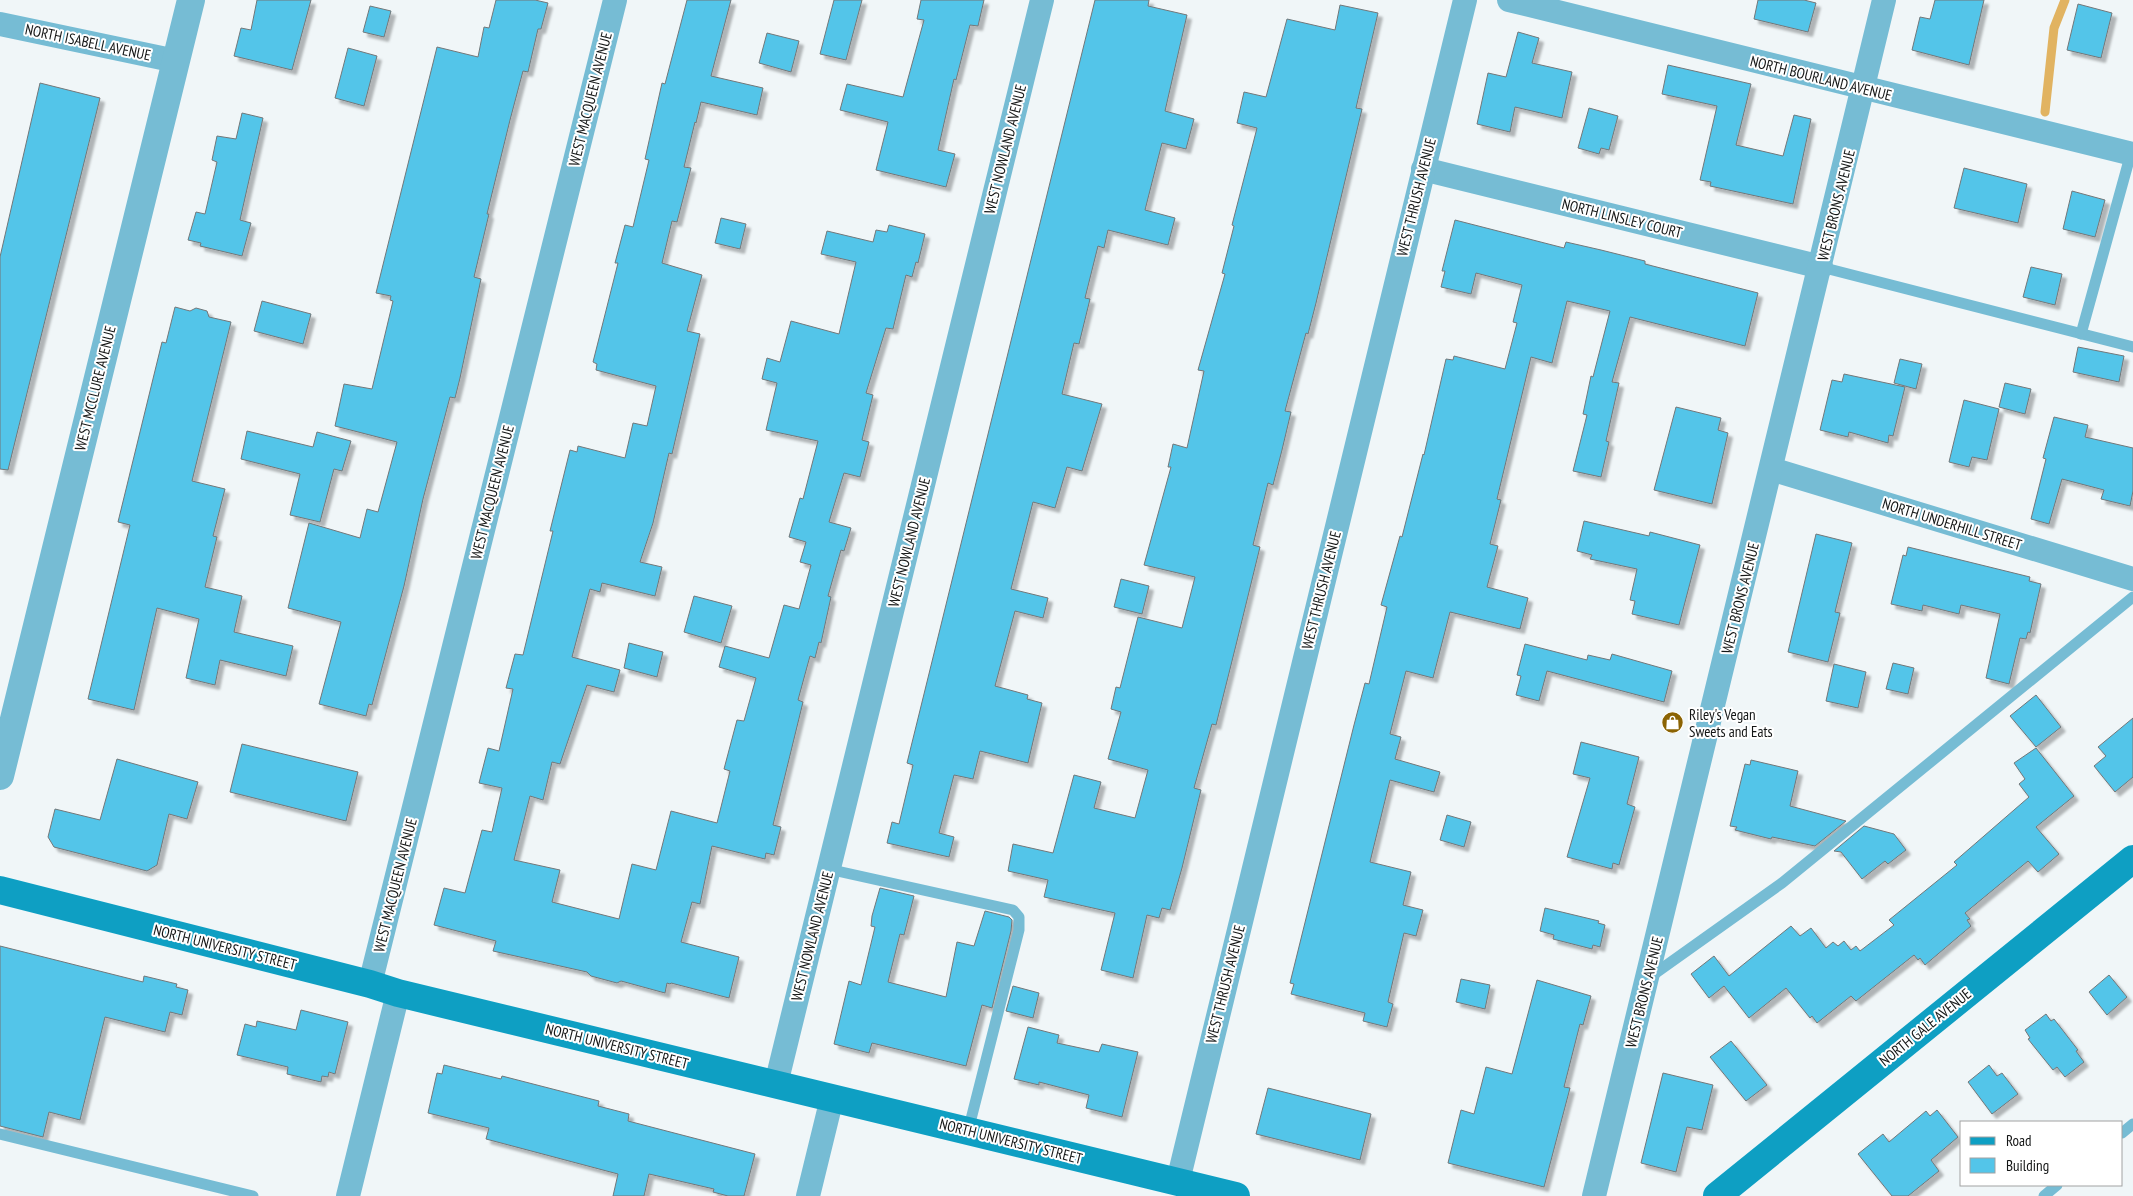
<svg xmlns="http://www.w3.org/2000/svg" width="2133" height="1196" font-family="'PT Sans Narrow',sans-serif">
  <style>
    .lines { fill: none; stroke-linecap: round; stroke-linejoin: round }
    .stream { stroke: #e1b361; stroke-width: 9 }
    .building { fill: #53c5e9; stroke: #727779; filter: url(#shadow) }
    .service { stroke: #76bcd4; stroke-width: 11 }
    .minor { stroke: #76bcd4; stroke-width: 24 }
    .tertiary { stroke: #76bcd4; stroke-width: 28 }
    .secondary { stroke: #0e9fc3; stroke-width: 28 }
    .labels { text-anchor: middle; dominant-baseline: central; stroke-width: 4; stroke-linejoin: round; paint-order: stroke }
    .street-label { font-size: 15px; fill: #141616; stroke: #fff }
    .poi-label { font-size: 15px; fill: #141616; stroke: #fff; text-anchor: start }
  </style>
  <defs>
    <filter id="shadow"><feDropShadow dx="4.5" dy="4.5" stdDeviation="1" flood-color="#0004"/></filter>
  </defs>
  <rect width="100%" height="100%" fill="#f0f6f8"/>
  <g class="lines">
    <polyline class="stream" points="2045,112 2054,28 2065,0"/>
  </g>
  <g class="building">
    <polygon points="257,0 311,0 292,70 234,56 241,28 251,30"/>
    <polygon points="496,0 535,0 548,3 541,29 538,29 528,72 523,71 510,120 487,214 489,214 474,277 481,279 460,378 455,398 450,397 423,499 404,586 372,705 369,704 366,716 319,704 341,622 288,608 309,523 360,538 367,509 378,512 397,442 335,426 344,384 372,389 393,301 390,300 391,296 376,293 437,47 478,57 484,27 489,28"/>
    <polygon points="687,0 731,0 711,76 763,88 757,115 701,102 696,123 695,122 684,167 691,168 677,222 672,221 662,263 702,275 687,331 700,334 672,454 669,453 653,523 640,562 662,567 655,596 602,583 600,592 590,589 572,657 620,670 614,692 587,685 560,764 552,762 543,800 530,796 514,860 560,870 552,902 619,919 632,864 656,870 671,811 717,823 730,771 724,769 737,720 744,721 756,678 719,667 725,646 769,658 784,605 799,609 811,565 800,562 806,542 789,537 800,498 803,499 818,441 766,430 777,383 762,379 767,358 780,362 791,321 839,334 856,262 821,254 827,231 873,242 876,230 887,232 889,225 925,234 918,263 916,262 912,277 906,275 893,329 886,328 866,393 873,395 862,440 869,442 860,477 844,473 829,522 851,528 844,551 841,550 828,596 831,597 821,643 819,642 815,658 810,656 798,700 803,702 773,825 781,827 774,855 766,853 765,859 712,846 700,904 692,902 681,942 739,957 729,998 671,983 670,984 667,983 665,993 621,981 617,983 591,976 587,972 493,951 496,941 434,925 444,888 465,893 482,830 492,832 502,788 479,783 488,748 499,751 513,689 506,688 515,654 523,655 553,531 550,531 570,450 577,452 578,446 625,458 633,423 647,426 656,386 596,370 597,364 593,362 618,263 615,263 625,225 633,227 649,160 645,159 662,83 665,84"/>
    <polygon points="834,0 862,0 846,60 820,54"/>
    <polygon points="921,0 984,0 978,26 970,25 956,80 954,79 938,150 955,154 946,187 876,170 888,122 840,110 847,84 903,97 924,20 917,19"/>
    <polygon points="1095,0 1149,0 1148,6 1187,15 1165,111 1194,119 1186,149 1162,143 1145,210 1175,218 1168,245 1108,230 1104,248 1098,246 1085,298 1090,299 1079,344 1074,343 1062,394 1102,404 1082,471 1067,467 1055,508 1033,502 1011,589 1048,598 1043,618 1015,611 995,686 1028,695 1027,699 1042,703 1028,763 980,751 973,779 954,775 939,833 954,837 949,857 887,843 892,822 899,824 913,765 907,763"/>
    <polygon points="1758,0 1804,0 1816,3 1808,32 1754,19"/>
    <polygon points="1935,0 1984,0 1969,65 1912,50 1920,17 1930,19"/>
    <polygon points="2078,4 2112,13 2101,58 2067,50"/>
    <polygon points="1340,5 1378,13 1356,108 1362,109 1316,303 1308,334 1306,333 1285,411 1291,412 1282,450 1273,485 1268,483 1253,545 1260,547 1236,645 1216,725 1212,724 1194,788 1201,790 1182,868 1170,910 1162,908 1159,918 1147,915 1133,978 1101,970 1115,913 1044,897 1048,880 1008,871 1013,844 1053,853 1074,775 1101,782 1094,808 1135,818 1148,770 1108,759 1121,712 1111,709 1116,687 1120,688 1138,617 1182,628 1195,577 1144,565 1171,467 1168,467 1173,444 1187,448 1204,371 1198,370 1225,274 1222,273 1234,226 1232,225 1257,128 1237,123 1244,92 1266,97 1287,19 1335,30"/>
    <polygon points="370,6 391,11 384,37 363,32"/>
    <polygon points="1518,32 1539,38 1532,63 1572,72 1562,118 1515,107 1510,132 1477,124 1488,73 1506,77"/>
    <polygon points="767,33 799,41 791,72 759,63"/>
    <polygon points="348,48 377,56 364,106 335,98"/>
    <polygon points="1668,65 1751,84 1736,145 1783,156 1794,115 1811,119 1793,204 1710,186 1711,182 1700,180 1717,106 1662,94"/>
    <polygon points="40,83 100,98 8,470 0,469 0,257"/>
    <polygon points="1589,108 1618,116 1609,150 1601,148 1599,154 1578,148"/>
    <polygon points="242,113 263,118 240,220 251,223 242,256 200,246 201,243 188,240 196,212 205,214 217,162 212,160 217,136 236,139"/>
    <polygon points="1964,168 2027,184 2018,223 1954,208"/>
    <polygon points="2072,191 2105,200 2095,237 2063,229"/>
    <polygon points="721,218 746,224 740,249 715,243"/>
    <polygon points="1455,220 1564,248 1566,242 1601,250 1645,261 1645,264 1758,293 1745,346 1630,317 1612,382 1619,383 1606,441 1609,442 1601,477 1573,471 1587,415 1583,414 1591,376 1593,377 1610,311 1567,301 1552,363 1531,357 1497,499 1501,500 1490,544 1498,546 1487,587 1528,598 1520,629 1450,612 1433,678 1406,671 1390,734 1401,737 1395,759 1440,772 1434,792 1390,780 1370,862 1411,872 1403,905 1423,910 1416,936 1404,933 1388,1002 1393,1004 1387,1027 1363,1021 1365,1013 1291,994 1294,984 1290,983 1354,725 1365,683 1369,684 1387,607 1381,605 1400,536 1402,537 1423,454 1424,455 1446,359 1453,360 1454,356 1505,369 1517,323 1513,322 1522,285 1476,273 1471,294 1441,287 1445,271 1442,271"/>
    <polygon points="2031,267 2062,274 2055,305 2023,297"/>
    <polygon points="262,301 311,314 303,344 254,331"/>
    <polygon points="175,307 190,311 196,308 207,311 209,317 231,322 192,481 225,489 213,536 217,537 205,587 242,596 234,632 293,646 286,676 220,660 215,685 186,678 199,619 157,608 134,710 88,699 130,525 118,522 162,342 166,343"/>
    <polygon points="2078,347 2124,356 2119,382 2073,372"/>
    <polygon points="1900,359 1922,364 1916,389 1894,383"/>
    <polygon points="1844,374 1905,387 1893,436 1889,435 1888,443 1849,432 1848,437 1820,430 1832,380 1842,382"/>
    <polygon points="2005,383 2031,389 2025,414 1999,407"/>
    <polygon points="1964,400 1999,409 1987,460 1972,457 1969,467 1949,462"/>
    <polygon points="1676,407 1721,418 1718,430 1728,433 1712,504 1654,490"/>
    <polygon points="2054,417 2088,425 2085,437 2133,448 2133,491 2130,506 2101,499 2104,490 2062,479 2049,524 2031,519 2046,459 2043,458"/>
    <polygon points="247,431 313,447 317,432 351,441 342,471 334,469 320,522 290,515 300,474 241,459"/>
    <polygon points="1584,521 1649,536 1650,532 1700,545 1679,625 1632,614 1635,601 1630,600 1637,569 1590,559 1592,555 1577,551"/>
    <polygon points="1816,534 1852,543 1835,612 1840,613 1828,662 1788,652"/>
    <polygon points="1908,547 2030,577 2029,581 2041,584 2030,633 2028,632 2026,639 2020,638 2009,684 1986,678 2000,614 1961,605 1959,614 1923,605 1922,611 1891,604 1903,555 1906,556"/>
    <polygon points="1121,579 1149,586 1142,614 1114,607"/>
    <polygon points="694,596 732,606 721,643 684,632"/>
    <polygon points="629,643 663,652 657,677 624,668"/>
    <polygon points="1525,644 1587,660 1588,655 1610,660 1612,654 1672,671 1664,702 1547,671 1539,701 1516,695 1521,676 1517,675"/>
    <polygon points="1893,663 1914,668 1908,694 1886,689"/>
    <polygon points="1834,664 1866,672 1858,708 1826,701"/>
    <polygon points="2036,695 2061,727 2036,747 2010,716"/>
    <polygon points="2133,718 2133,777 2115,792 2094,766 2106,756 2098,747"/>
    <polygon points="1581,742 1639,757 1627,804 1635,807 1619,865 1613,863 1612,869 1567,857 1590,778 1573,774"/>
    <polygon points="242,744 358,772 346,821 230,792"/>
    <polygon points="2036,748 2074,796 2036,827 2059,854 2038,872 2028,861 1965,913 1970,919 1967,920 1971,926 1925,965 1920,958 1918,960 1914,955 1856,1001 1851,996 1817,1023 1812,1016 1810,1018 1786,988 1749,1018 1724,986 1709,998 1691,974 1714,956 1729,976 1791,926 1800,936 1811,928 1826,948 1833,942 1838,946 1844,941 1851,950 1856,946 1860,951 1894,925 1889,920 1957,865 1954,862 2029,797 2019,784 2025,779 2014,763"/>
    <polygon points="117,759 198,782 187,819 169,814 157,865 147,871 54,847 48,837 55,809 100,820"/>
    <polygon points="1751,760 1798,771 1790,806 1846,821 1815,846 1772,837 1771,839 1735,830 1737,827 1730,826 1745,764 1750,765"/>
    <polygon points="1447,815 1471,822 1464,847 1440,840"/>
    <polygon points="1864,826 1894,834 1906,850 1888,864 1885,861 1862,879 1841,852 1834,851"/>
    <polygon points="880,888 914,896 904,935 900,934 888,982 946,997 957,942 974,946 985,911 1009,917 1012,920 1011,931 992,1008 982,1005 966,1066 872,1043 869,1053 834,1044 849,981 861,985 875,927 871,926 872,916"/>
    <polygon points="1545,908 1599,921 1598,923 1605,925 1600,947 1593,945 1592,949 1553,939 1554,935 1540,931"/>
    <polygon points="0,946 143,982 144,976 177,984 176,987 188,990 182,1015 170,1012 165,1032 105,1017 80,1120 49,1112 43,1137 0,1126"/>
    <polygon points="2109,975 2127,997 2107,1015 2089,992"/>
    <polygon points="1461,979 1490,985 1485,1009 1456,1002"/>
    <polygon points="1537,980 1591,996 1583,1025 1580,1024 1564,1087 1570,1088 1544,1187 1448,1163 1461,1110 1474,1114 1486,1067 1512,1074"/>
    <polygon points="1013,986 1039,993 1033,1018 1006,1011"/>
    <polygon points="301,1010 348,1022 335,1074 329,1072 328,1077 322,1076 321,1082 287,1074 288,1067 237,1055 245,1024 256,1027 257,1021 296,1030"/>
    <polygon points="2046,1014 2051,1021 2054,1019 2078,1050 2076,1051 2084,1062 2065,1077 2057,1067 2053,1070 2028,1039 2030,1038 2025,1030"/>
    <polygon points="1028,1027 1059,1035 1057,1043 1099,1052 1102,1044 1138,1052 1122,1117 1086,1108 1089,1095 1039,1082 1039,1085 1014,1079"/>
    <polygon points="1731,1041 1767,1085 1746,1101 1710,1057"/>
    <polygon points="444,1065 501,1079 502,1076 599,1101 598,1106 629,1114 628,1121 755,1154 744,1196 728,1196 713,1192 714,1189 649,1174 644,1196 613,1196 618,1174 486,1139 489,1128 428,1113 437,1073 442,1074"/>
    <polygon points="1989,1065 1997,1076 2002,1073 2018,1094 1992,1114 1968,1082"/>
    <polygon points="1663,1073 1713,1085 1702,1130 1687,1127 1676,1172 1641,1163"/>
    <polygon points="1268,1088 1371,1114 1360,1160 1256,1134"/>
    <polygon points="1937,1110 1958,1137 1931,1160 1939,1171 1908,1196 1892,1196 1858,1154 1883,1134 1889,1142 1926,1111 1930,1116"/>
  </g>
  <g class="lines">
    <g class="service">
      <polyline points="1821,267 2133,347"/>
      <polyline points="2081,334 2131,153"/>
      <polyline points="828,869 1013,910 1019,917 1019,930 968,1131"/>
      <polyline points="1650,977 1782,883 2133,597"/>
      <polyline points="2122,1133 2133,1124"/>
      <polyline points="0,1134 253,1196"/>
      <polyline points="2044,1196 2057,1185"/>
    </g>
    <g class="minor">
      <polyline points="1509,0 2133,154"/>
      <polyline points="0,24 176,61"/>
      <polyline points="1423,169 1821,267"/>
      <polyline points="1771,469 2133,579"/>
      <polyline points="370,984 615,0"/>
      <polyline points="776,1084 1042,0"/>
      <polyline points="1178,1181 1465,0"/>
      <polyline points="348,1196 398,993"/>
      <polyline points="808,1196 832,1098"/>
      <polyline points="1594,1196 1884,0"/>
    </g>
    <polyline class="tertiary" points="0,776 191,0"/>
    <g class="secondary">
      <polyline points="0,890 370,984 398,993 1236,1196"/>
      <polyline points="1717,1196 2133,859"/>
    </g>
  </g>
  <defs>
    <symbol id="shop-disc" viewBox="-11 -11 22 22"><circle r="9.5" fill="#8b6303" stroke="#fff"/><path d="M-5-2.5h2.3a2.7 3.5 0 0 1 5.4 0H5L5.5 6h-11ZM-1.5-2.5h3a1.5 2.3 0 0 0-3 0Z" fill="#fff"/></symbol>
  </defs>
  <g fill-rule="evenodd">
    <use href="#shop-disc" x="1660" y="710" width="25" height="25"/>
  </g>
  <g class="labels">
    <g class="street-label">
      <text transform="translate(88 42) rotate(12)">NORTH ISABELL AVENUE</text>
      <text transform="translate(1821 78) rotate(14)">NORTH BOURLAND AVENUE</text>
      <text transform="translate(590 99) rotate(-76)">WEST MACQUEEN AVENUE</text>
      <text transform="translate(1005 149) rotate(-76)">WEST NOWLAND AVENUE</text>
      <text transform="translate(1416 197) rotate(-76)">WEST THRUSH AVENUE</text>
      <text transform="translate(1836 205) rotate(-76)">WEST BRONS AVENUE</text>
      <text transform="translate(1622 218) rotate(14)">NORTH LINSLEY COURT</text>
      <text transform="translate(95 388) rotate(-76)">WEST MCCLURE AVENUE</text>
      <text transform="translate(492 492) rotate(-76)">WEST MACQUEEN AVENUE</text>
      <text transform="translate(1952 524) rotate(17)">NORTH UNDERHILL STREET</text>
      <text transform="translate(909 542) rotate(-76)">WEST NOWLAND AVENUE</text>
      <text transform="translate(1321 590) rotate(-76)">WEST THRUSH AVENUE</text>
      <text transform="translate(1740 598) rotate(-76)">WEST BRONS AVENUE</text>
      <text transform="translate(395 885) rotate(-76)">WEST MACQUEEN AVENUE</text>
      <text transform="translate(812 936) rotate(-76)">WEST NOWLAND AVENUE</text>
      <text transform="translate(225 947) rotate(14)">NORTH UNIVERSITY STREET</text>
      <text transform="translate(1225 984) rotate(-76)">WEST THRUSH AVENUE</text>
      <text transform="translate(1644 992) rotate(-76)">WEST BRONS AVENUE</text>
      <text transform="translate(1925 1027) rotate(-39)">NORTH GALE AVENUE</text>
      <text transform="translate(617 1046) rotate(14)">NORTH UNIVERSITY STREET</text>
      <text transform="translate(1011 1141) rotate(14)">NORTH UNIVERSITY STREET</text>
    </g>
    <g class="poi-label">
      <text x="1689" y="714">Riley's Vegan<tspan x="1689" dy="17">Sweets and Eats</tspan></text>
    </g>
  </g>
  <rect x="1960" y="1121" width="162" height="65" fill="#ffffff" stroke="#a1a2a2"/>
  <rect x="1970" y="1137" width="25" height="8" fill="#0e9fc3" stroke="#a1a2a2"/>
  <text x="2006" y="1146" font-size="15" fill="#141616">Road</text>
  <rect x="1970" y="1158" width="25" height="15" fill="#53c5e9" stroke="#a1a2a2"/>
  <text x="2006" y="1171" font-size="15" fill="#141616">Building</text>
</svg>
